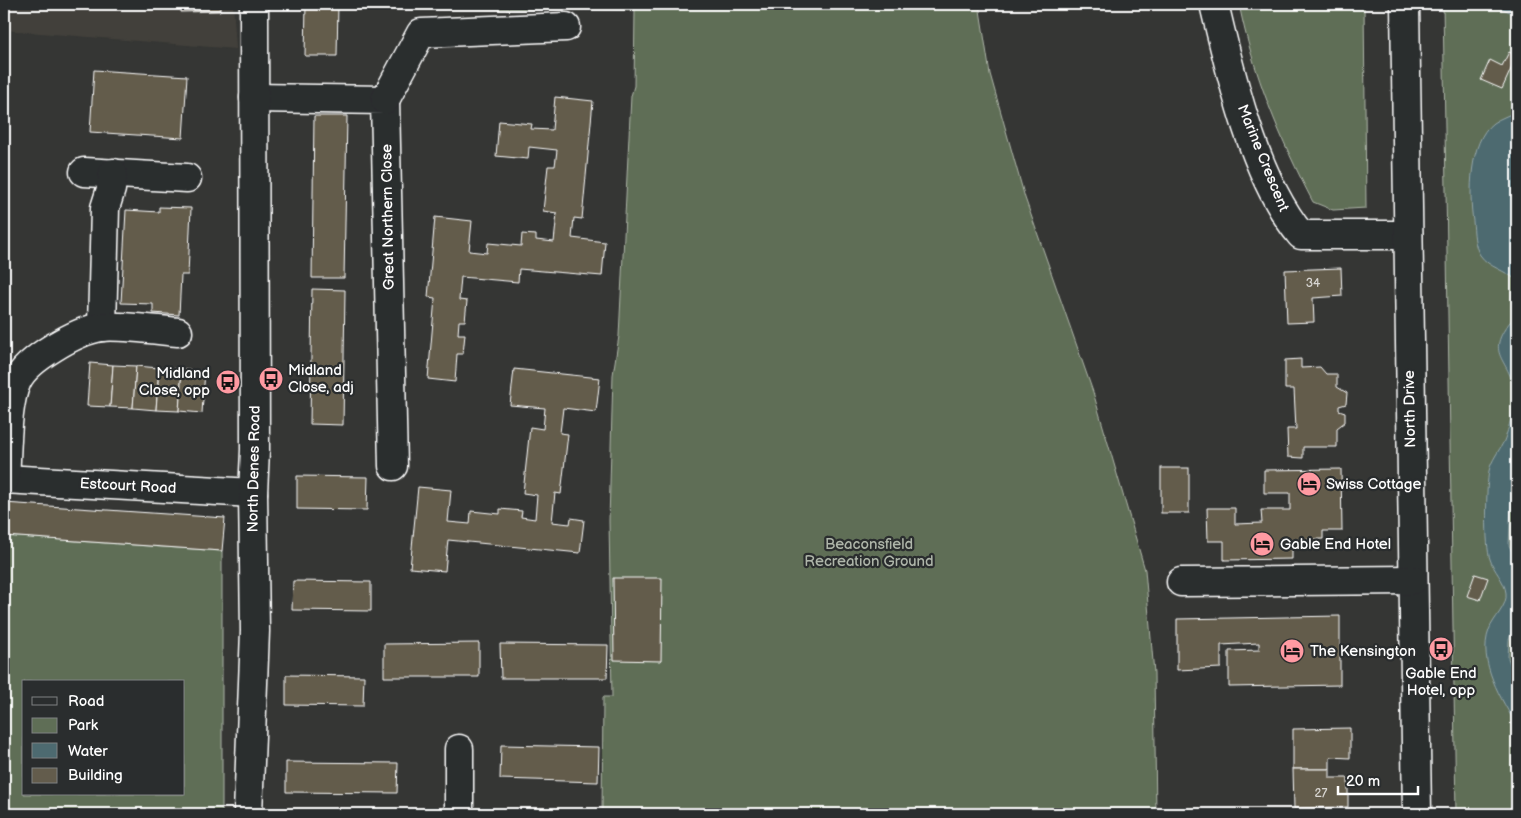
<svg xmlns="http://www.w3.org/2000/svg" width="1521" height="818" font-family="'Balsamiq Sans',sans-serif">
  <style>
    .built { fill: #43413b }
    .green { fill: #5f6e56; stroke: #afb6aa; fill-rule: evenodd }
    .water { fill: #4d6a70; stroke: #94a6a9 }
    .building { fill: #635c4c; stroke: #fff }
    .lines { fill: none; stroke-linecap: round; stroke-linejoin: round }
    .minor-casing { stroke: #fff; stroke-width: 31 }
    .minor { stroke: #2a2d2e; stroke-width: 28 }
    .labels { text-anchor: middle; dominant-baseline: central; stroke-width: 4.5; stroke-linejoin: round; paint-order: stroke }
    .number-label { font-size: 12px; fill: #d8d6d2 }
    .street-label { font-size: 15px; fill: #fff; stroke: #2a2d2e }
    .poi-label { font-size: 15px; fill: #fff; stroke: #2a2d2e; text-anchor: start }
    .park-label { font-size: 15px; fill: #afb6aa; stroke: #2a2d2e }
  </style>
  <rect width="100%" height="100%" fill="#353634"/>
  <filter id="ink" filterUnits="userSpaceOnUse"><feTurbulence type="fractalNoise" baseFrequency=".02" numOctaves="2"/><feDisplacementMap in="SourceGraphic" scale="10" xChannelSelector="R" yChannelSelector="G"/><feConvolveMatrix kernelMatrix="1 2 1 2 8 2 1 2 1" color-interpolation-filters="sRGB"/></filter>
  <g filter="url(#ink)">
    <polygon class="built" points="4,4 233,4 236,49 4,30"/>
    <g class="green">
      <polygon points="383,4 979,4 990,74 1025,198 1093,392 1145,570 1154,673 1156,814 602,814 603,697 612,697 609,521 613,375 619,336 631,96 634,86 635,10 383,8"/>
      <path d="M1239 4H1364L1366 208 1333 210 1313 202C1280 139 1253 74 1239 4Z"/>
      <polygon points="1443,4 1517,4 1517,814 1456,814"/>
      <path d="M4 536 222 551V814H4ZM24 682H184V794H24Z"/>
    </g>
    <g class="water">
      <polygon points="1491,4 1517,4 1517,19 1510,12"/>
      <path d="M1517 111V281C1506 270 1489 268 1480 255 1474 246 1474 232 1473 221 1469 195 1469 141 1493 123 1500 118 1510 115 1517 111Z"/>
      <path d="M1517 314V469L1512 485 1509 545 1517 563V614L1509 640 1508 658 1517 682V726C1502 700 1477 662 1489 630 1493 618 1508 606 1506 593 1505 581 1493 570 1490 559 1485 547 1486 485 1489 471 1491 461 1499 451 1504 441 1509 428 1514 410 1514 396 1514 357 1477 357 1517 314Z"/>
    </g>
    <g class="building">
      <polygon points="181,4 220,4 220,11 181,12"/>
      <polygon points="306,4 338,4 337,56 305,56"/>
      <polygon points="1509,52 1517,56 1502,89 1481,80 1490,60 1502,66"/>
      <polygon points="94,70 187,76 183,138 90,132"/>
      <polygon points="555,97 593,101 582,219 574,218 572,238 605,242 602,276 519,269 518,282 461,277 459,300 467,301 465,321 459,321 458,334 465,334 463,354 457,354 455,382 428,379 435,298 428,297 435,217 472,221 469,251 487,253 488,243 521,246 522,234 536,235 536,240 554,242 557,213 543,211 548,166 555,166 557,150 529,147 528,159 496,156 499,121 532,124 531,129 552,130"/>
      <polygon points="314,116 347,116 344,278 312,278"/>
      <polygon points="159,207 191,208 188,275 181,275 179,315 153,313 153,304 121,303 126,210 159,212"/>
      <polygon points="1341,268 1342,296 1313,298 1314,322 1287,323 1285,270"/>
      <polygon points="312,289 345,290 343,425 310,424"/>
      <polygon points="1301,359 1301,368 1320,367 1326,374 1337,374 1337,387 1347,393 1346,404 1339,406 1339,410 1345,412 1345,422 1337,428 1337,447 1303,447 1303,458 1288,457 1287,429 1296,429 1294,389 1285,389 1285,360"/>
      <polygon points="90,363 113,365 110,407 87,406"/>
      <polygon points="113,365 136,366 133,408 110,407"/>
      <polygon points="136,366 159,368 156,410 133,408"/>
      <polygon points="159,368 182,369 179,411 156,410"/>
      <polygon points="182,369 205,371 202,413 179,411"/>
      <polygon points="514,369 600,378 596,412 563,408 560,433 568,434 561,494 555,493 552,522 570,524 571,518 584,520 580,553 448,540 445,571 410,568 418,487 451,490 448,522 470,524 471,511 500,514 500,509 522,511 521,517 535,519 537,495 523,493 530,427 543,429 545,408 510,405"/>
      <rect x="1161" y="468" width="28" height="45"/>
      <polygon points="1341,469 1342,531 1323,531 1323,539 1292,540 1292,559 1224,560 1224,541 1208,541 1207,508 1235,508 1235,524 1262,523 1261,510 1290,510 1290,493 1264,493 1264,470"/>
      <polygon points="297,476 368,477 367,510 297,509"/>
      <polygon points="4,503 225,518 222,551 4,536"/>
      <polygon points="1475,574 1488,578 1480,600 1467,596"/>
      <polygon points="613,578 662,578 661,661 614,660"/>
      <polygon points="293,581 371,582 371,611 292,610"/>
      <polygon points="1340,616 1340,685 1229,687 1229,651 1259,650 1259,643 1221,645 1221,668 1177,670 1177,619"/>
      <polygon points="479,643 479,677 384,677 384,644"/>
      <polygon points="500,644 608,645 607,678 501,678"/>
      <polygon points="286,675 364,676 363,706 286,705"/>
      <polygon points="1350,728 1350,758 1330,757 1330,769 1293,769 1293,729"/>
      <polygon points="501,745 599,747 598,782 500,779"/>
      <polygon points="286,762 398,763 397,793 286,792"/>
      <polygon points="1293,769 1330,769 1330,778 1348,778 1348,807 1294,808"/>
    </g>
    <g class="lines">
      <defs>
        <g id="minor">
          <path d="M1214 4C1231 76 1254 178 1301 235H1408"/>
          <polyline points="1405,4 1417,814"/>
          <polyline points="254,98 385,100 393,466"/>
          <polyline points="385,100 421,33 566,27"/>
          <polyline points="84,172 187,178"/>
          <polyline points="102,327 105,208 111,189 113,173"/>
          <polyline points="4,479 253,493"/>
          <path d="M5 479C7 452 6 404 17 381 27 359 77 331 101 327 120 325 157 330 178 332"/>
          <polyline points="1181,582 1413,580"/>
          <polyline points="248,814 255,631 253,493 255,450 254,4"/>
          <polyline points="459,814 459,749"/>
        </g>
      </defs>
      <use href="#minor" class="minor-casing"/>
      <use href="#minor" class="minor"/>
    </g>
  </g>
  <defs>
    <symbol id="bus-disc" viewBox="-11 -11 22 22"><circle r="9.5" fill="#ff9aa2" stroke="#2a2d2e"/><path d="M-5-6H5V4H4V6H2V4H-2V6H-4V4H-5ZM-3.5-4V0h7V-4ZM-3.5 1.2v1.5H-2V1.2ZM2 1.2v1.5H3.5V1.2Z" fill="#111"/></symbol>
    <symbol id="hotel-disc" viewBox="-11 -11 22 22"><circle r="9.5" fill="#ff9aa2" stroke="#2a2d2e"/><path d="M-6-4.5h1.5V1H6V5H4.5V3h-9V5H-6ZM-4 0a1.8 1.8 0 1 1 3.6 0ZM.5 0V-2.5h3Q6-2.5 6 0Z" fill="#111"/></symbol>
  </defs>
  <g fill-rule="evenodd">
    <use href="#bus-disc" x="257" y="365" width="28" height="28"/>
    <use href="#bus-disc" x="214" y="368" width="28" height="28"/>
    <use href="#hotel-disc" x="1295" y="470" width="28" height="28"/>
    <use href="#hotel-disc" x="1248" y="530" width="28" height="28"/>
    <use href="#bus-disc" x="1427" y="635" width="28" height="28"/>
    <use href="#hotel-disc" x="1278" y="637" width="28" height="28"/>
  </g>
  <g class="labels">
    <g class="number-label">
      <text x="1313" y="283">34</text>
      <text x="1321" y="793">27</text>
    </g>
    <g class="street-label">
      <text transform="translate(1263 158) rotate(68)">Marine Crescent</text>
      <text transform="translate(388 217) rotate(-91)">Great Northern Close</text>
      <text transform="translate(1410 409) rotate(-91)">North Drive</text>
      <text transform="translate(254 469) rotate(-89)">North Denes Road</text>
      <text transform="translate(128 486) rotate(3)">Estcourt Road</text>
    </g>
    <g class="poi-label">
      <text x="288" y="370">Midland<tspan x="288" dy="17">Close, adj</tspan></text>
      <text x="210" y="373" text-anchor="end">Midland<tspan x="210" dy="17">Close, opp</tspan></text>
      <text x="1326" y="484">Swiss Cottage</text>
      <text x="1280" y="544">Gable End Hotel</text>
      <text x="1310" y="651">The Kensington</text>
      <text x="1441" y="673" text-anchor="middle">Gable End<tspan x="1441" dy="17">Hotel, opp</tspan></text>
    </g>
    <g class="park-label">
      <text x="869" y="544">Beaconsfield<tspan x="869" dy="17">Recreation Ground</tspan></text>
    </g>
  </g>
  <rect width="1521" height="818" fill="none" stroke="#2a2d2e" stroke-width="20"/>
  <rect x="10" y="10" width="1501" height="798" fill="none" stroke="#fff" stroke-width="2" filter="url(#ink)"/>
  <rect x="22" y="680" width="162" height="115" fill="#2a2d2e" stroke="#7f8182"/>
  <rect x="32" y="697" width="25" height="8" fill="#2a2d2e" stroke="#7f8182"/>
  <text x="68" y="706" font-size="15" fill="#ffffff">Road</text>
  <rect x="32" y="718" width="25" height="15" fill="#5f6e56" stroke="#7f8182"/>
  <text x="68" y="730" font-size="15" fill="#ffffff">Park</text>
  <rect x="32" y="743" width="25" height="15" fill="#4d6a70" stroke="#7f8182"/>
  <text x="68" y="756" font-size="15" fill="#ffffff">Water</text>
  <rect x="32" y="768" width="25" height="15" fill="#635c4c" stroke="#7f8182"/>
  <text x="68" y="780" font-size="15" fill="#ffffff">Building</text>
  <path d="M1338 786v8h80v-8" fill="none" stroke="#ffffff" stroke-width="2.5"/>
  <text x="1346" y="786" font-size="15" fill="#ffffff" stroke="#2a2d2e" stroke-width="4" paint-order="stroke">20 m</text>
</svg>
